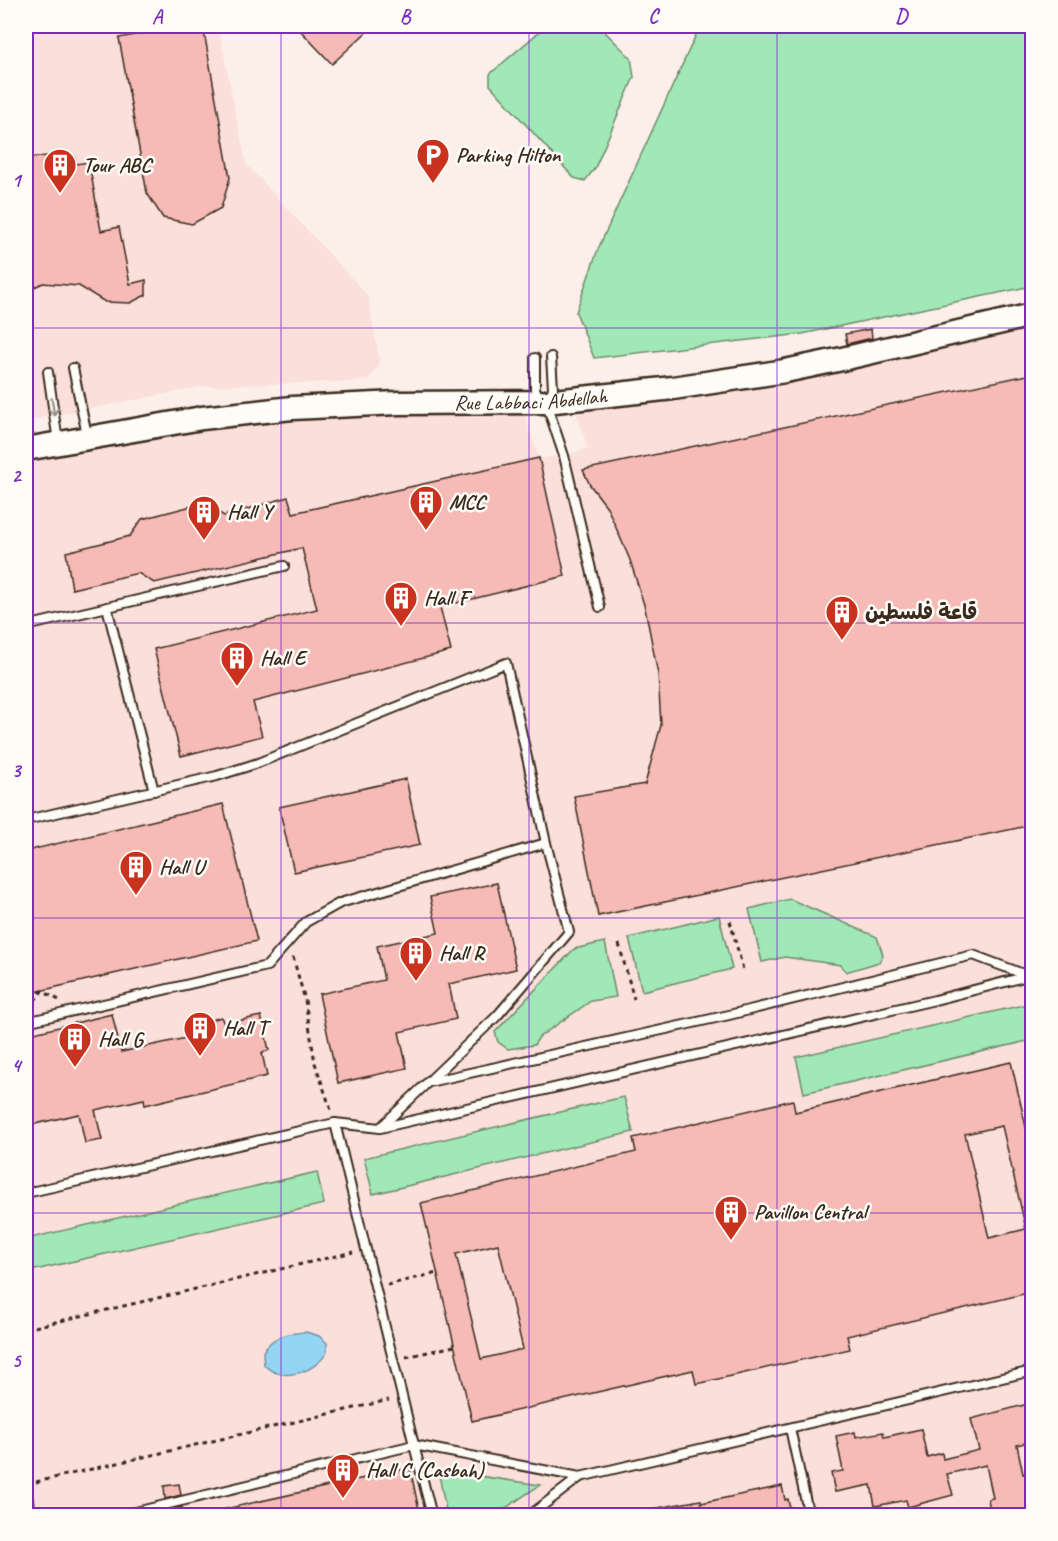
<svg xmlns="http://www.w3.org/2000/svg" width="1058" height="1541" font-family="Caveat,'Playpen Sans Arabic',sans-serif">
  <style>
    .built { fill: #fadfda }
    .green { fill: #a0e9b7; stroke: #6e8a6a; stroke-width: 1.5 }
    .water { fill: #94d5f6; stroke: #7091a0; stroke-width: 1.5 }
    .building { fill: #f6bbb6; stroke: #3b2a1e; stroke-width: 1.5; fill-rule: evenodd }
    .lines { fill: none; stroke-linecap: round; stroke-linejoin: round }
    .lane-casing { stroke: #3b2a1e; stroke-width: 12 }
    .secondary-casing { stroke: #3b2a1e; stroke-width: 27 }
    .path { stroke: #3b2a1e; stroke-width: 3; stroke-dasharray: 4.5 4.5; stroke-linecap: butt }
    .lane { stroke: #fdfcf7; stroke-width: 8 }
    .secondary { stroke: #fdfcf7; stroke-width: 22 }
    .oneway { stroke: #9c938a }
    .grid { fill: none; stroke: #7b2cbf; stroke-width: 1.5; stroke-opacity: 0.55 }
    .labels { text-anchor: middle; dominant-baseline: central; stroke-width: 5; stroke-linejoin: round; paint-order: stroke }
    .poi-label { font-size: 21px; font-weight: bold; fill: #3b2a1e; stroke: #fdfcf7; text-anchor: start }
    .street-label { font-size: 21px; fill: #3b2a1e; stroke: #fdfcf7 }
    .neatline { fill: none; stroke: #7b2cbf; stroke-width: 2 }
    .grid-label { font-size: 20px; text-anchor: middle; font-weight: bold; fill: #7b2cbf }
  </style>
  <rect width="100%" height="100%" fill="#fcefea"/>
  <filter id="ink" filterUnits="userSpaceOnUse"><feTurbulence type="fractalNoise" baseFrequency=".0167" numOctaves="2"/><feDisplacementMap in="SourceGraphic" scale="12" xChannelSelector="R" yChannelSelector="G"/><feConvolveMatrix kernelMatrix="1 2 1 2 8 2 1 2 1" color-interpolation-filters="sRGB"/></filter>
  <g filter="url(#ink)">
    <g class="built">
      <polygon points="26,26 218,26 246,164 368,296 380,365 367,381 206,386 26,421"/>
      <polygon points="1032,322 1032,1515 26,1516 26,460 158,434 321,416 521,405 539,458 564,456 588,448 577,415 588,405"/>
    </g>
    <g class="green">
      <polygon points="546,26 599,26 631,58 634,77 595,168 585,181 574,178 490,85 490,74"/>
      <polygon points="700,26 1032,26 1032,286 802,334 594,358 576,312 598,249"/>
      <polygon points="790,899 877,937 883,955 879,962 846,972 841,965 785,957 762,962 749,909"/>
      <polygon points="719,916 732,969 642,991 629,938"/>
      <polygon points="605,942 616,997 591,1001 539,1037 534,1045 508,1049 498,1042 495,1032 574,949"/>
      <polygon points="1032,1003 1032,1040 804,1093 796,1057"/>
      <polygon points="624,1097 633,1132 373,1194 364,1158"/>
      <polygon points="317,1172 324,1204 26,1272 26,1239"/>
      <polygon points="438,1470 540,1485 495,1515 447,1515"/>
    </g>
    <path class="water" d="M306 1332 319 1336 327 1343V1352C315 1373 282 1383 264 1365L263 1352C271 1336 289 1333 306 1332Z"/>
    <g class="building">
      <polygon points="150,26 203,26 230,178 221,208 192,224 163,218 147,193 119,38 151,32"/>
      <polygon points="296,26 373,26 332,64"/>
      <polygon points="60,155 75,157 76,164 89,162 101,231 119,227 130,284 146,280 146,295 130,303 105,302 79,286 43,283 26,291 26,158"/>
      <polygon points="871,329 872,338 847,344 845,334"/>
      <polygon points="1032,374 1032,825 598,916 574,796 645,784 661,725 658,674 645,608 630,560 607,507 590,485 583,470"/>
      <polygon points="539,458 565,576 440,607 451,651 253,702 262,736 181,756 154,649 317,609 302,548 154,583 138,573 72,589 66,552 130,536 142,519 203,503 224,516 288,497 293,513"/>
      <polygon points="406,779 420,845 294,872 279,807"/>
      <polygon points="223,804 257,941 26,994 26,851"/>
      <polygon points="497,883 516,969 449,984 456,1019 399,1032 407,1068 338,1083 319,994 384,980 377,946 438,933 430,897"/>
      <polygon points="112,1014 121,1052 200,1035 199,1024 221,1017 224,1024 261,1016 269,1050 262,1053 267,1076 145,1105 144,1099 95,1110 102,1140 85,1143 79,1114 26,1126 26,1035"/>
      <path d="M1011 1062 1032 1153V1292L847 1336 850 1349 696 1384 693 1370 472 1421 421 1203 636 1152 633 1138 793 1100 795 1112ZM1002 1126 1026 1229 989 1238 965 1134ZM498 1244 523 1349 481 1359 456 1254Z"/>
      <polygon points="1032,1403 1032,1441 1017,1445 1023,1474 1032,1472 1032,1512 1014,1515 991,1515 988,1499 993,1498 986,1465 947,1474 953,1495 908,1507 906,1500 875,1506 871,1485 835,1492 831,1473 843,1471 836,1436 855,1432 856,1437 883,1432 884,1437 921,1429 927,1457 942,1453 943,1459 979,1450 971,1419"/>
      <polygon points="410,1468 420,1515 225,1515 225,1509"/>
      <polygon points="179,1484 181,1495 165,1499 164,1486"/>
      <polygon points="782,1486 785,1500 788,1499 791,1515 658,1515 657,1508 701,1500 701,1503"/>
      <polygon points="182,1507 183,1515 167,1515 166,1511"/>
    </g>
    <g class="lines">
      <defs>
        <g id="lane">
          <polyline points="535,358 535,389 538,395 546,402 564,456 600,607"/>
          <polyline points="73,368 87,435"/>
          <polyline points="48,372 58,442"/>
          <polyline points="549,399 553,388 551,357"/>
          <polyline points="107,607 154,791"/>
          <polyline points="26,626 284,566"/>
          <polyline points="26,820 217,776 258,763 506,663 546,843 569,932 497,1016 380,1128"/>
          <polyline points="26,1022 267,966 306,922 340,903 546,843"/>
          <polyline points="429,1082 729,1015 973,955 1026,975"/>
          <polyline points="335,1123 414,1445 580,1477 1032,1371"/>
          <polyline points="26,1193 335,1123 380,1128 935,1000 1032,975"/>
          <polyline points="790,1428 809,1516"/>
          <polyline points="26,1489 31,1516"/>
          <polyline points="119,1516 414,1445 432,1516"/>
          <polyline points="529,1516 580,1477"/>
        </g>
        <g id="secondary">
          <path id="s1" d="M26 449 202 418 292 408 398 403 546 402 673 388 785 371 842 359 1032 315"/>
        </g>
      </defs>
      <use href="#lane" class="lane-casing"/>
      <use href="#secondary" class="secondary-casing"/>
      <g class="path">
        <polyline points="730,921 744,973"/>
        <polyline points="619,944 634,999"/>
        <polyline points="293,957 305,1000 315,1063 331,1110"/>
        <polyline points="29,1008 42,991 59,1000"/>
        <polyline points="387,1285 437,1273"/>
        <polyline points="26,1329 353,1252"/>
        <polyline points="406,1357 454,1346"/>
        <polyline points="36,1482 389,1400"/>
      </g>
      <use href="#lane" class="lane"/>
      <use href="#secondary" class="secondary"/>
    </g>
    <defs><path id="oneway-shaft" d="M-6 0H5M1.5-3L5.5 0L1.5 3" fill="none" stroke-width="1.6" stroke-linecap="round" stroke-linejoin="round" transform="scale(1.5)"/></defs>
    <use class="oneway" href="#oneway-shaft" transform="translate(53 407) rotate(81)"/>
  </g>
  <path class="grid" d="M281 26V1516M529 26V1516M777 26V1516M26 328H1032M26 623H1032M26 918H1032M26 1213H1032"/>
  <defs>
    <symbol id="parking-pin" viewBox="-11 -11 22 30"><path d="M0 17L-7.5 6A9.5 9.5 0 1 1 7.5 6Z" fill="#c8321e" stroke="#fdfcf7"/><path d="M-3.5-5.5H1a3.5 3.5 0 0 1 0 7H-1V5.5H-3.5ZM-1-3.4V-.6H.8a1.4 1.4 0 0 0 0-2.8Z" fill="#fff"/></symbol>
    <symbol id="building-pin" viewBox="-11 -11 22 30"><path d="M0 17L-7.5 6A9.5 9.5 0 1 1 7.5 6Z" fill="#c8321e" stroke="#fdfcf7"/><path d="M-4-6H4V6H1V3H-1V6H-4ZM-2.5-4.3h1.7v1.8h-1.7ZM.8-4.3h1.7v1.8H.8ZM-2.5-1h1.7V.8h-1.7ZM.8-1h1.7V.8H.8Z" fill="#fff"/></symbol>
  </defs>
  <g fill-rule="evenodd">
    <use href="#parking-pin" x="414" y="136" width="38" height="52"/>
    <use href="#building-pin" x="41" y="146" width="38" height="52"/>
    <use href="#building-pin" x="407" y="483" width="38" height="52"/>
    <use href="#building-pin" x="185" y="493" width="38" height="52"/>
    <use href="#building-pin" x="382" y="579" width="38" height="52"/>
    <use href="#building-pin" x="823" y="593" width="38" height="52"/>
    <use href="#building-pin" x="218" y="639" width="38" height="52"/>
    <use href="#building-pin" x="117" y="848" width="38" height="52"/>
    <use href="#building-pin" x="397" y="934" width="38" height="52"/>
    <use href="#building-pin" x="181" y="1009" width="38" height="52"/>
    <use href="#building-pin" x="56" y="1020" width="38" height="52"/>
    <use href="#building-pin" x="712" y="1193" width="38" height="52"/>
    <use href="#building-pin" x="324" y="1451" width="38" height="52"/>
  </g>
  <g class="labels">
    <g class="poi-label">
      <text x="456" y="155">Parking Hilton</text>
      <text x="83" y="165">Tour ABC</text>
      <text x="449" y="502">MCC</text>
      <text x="227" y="512">Hall Y</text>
      <text x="424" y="598">Hall F</text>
      <text x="865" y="612">قاعة فلسطين</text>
      <text x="260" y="658">Hall E</text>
      <text x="159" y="867">Hall U</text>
      <text x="439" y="953">Hall R</text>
      <text x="223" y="1028">Hall T</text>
      <text x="98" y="1039">Hall G</text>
      <text x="754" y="1212">Pavillon Central</text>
      <text x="366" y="1470">Hall C (Casbah)</text>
    </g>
    <g class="street-label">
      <text stroke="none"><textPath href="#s1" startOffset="508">Rue Labbaci Abdellah</textPath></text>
    </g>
  </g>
  <rect width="1058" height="1541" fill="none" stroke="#fdfcf7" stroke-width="66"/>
  <rect x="33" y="33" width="992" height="1475" class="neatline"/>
  <g class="grid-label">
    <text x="157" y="23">A</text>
    <text x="405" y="23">B</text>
    <text x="653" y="23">C</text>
    <text x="901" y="23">D</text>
    <text x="16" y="187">1</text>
    <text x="16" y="482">2</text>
    <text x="16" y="777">3</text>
    <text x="16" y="1072">4</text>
    <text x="16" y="1367">5</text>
  </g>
</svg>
